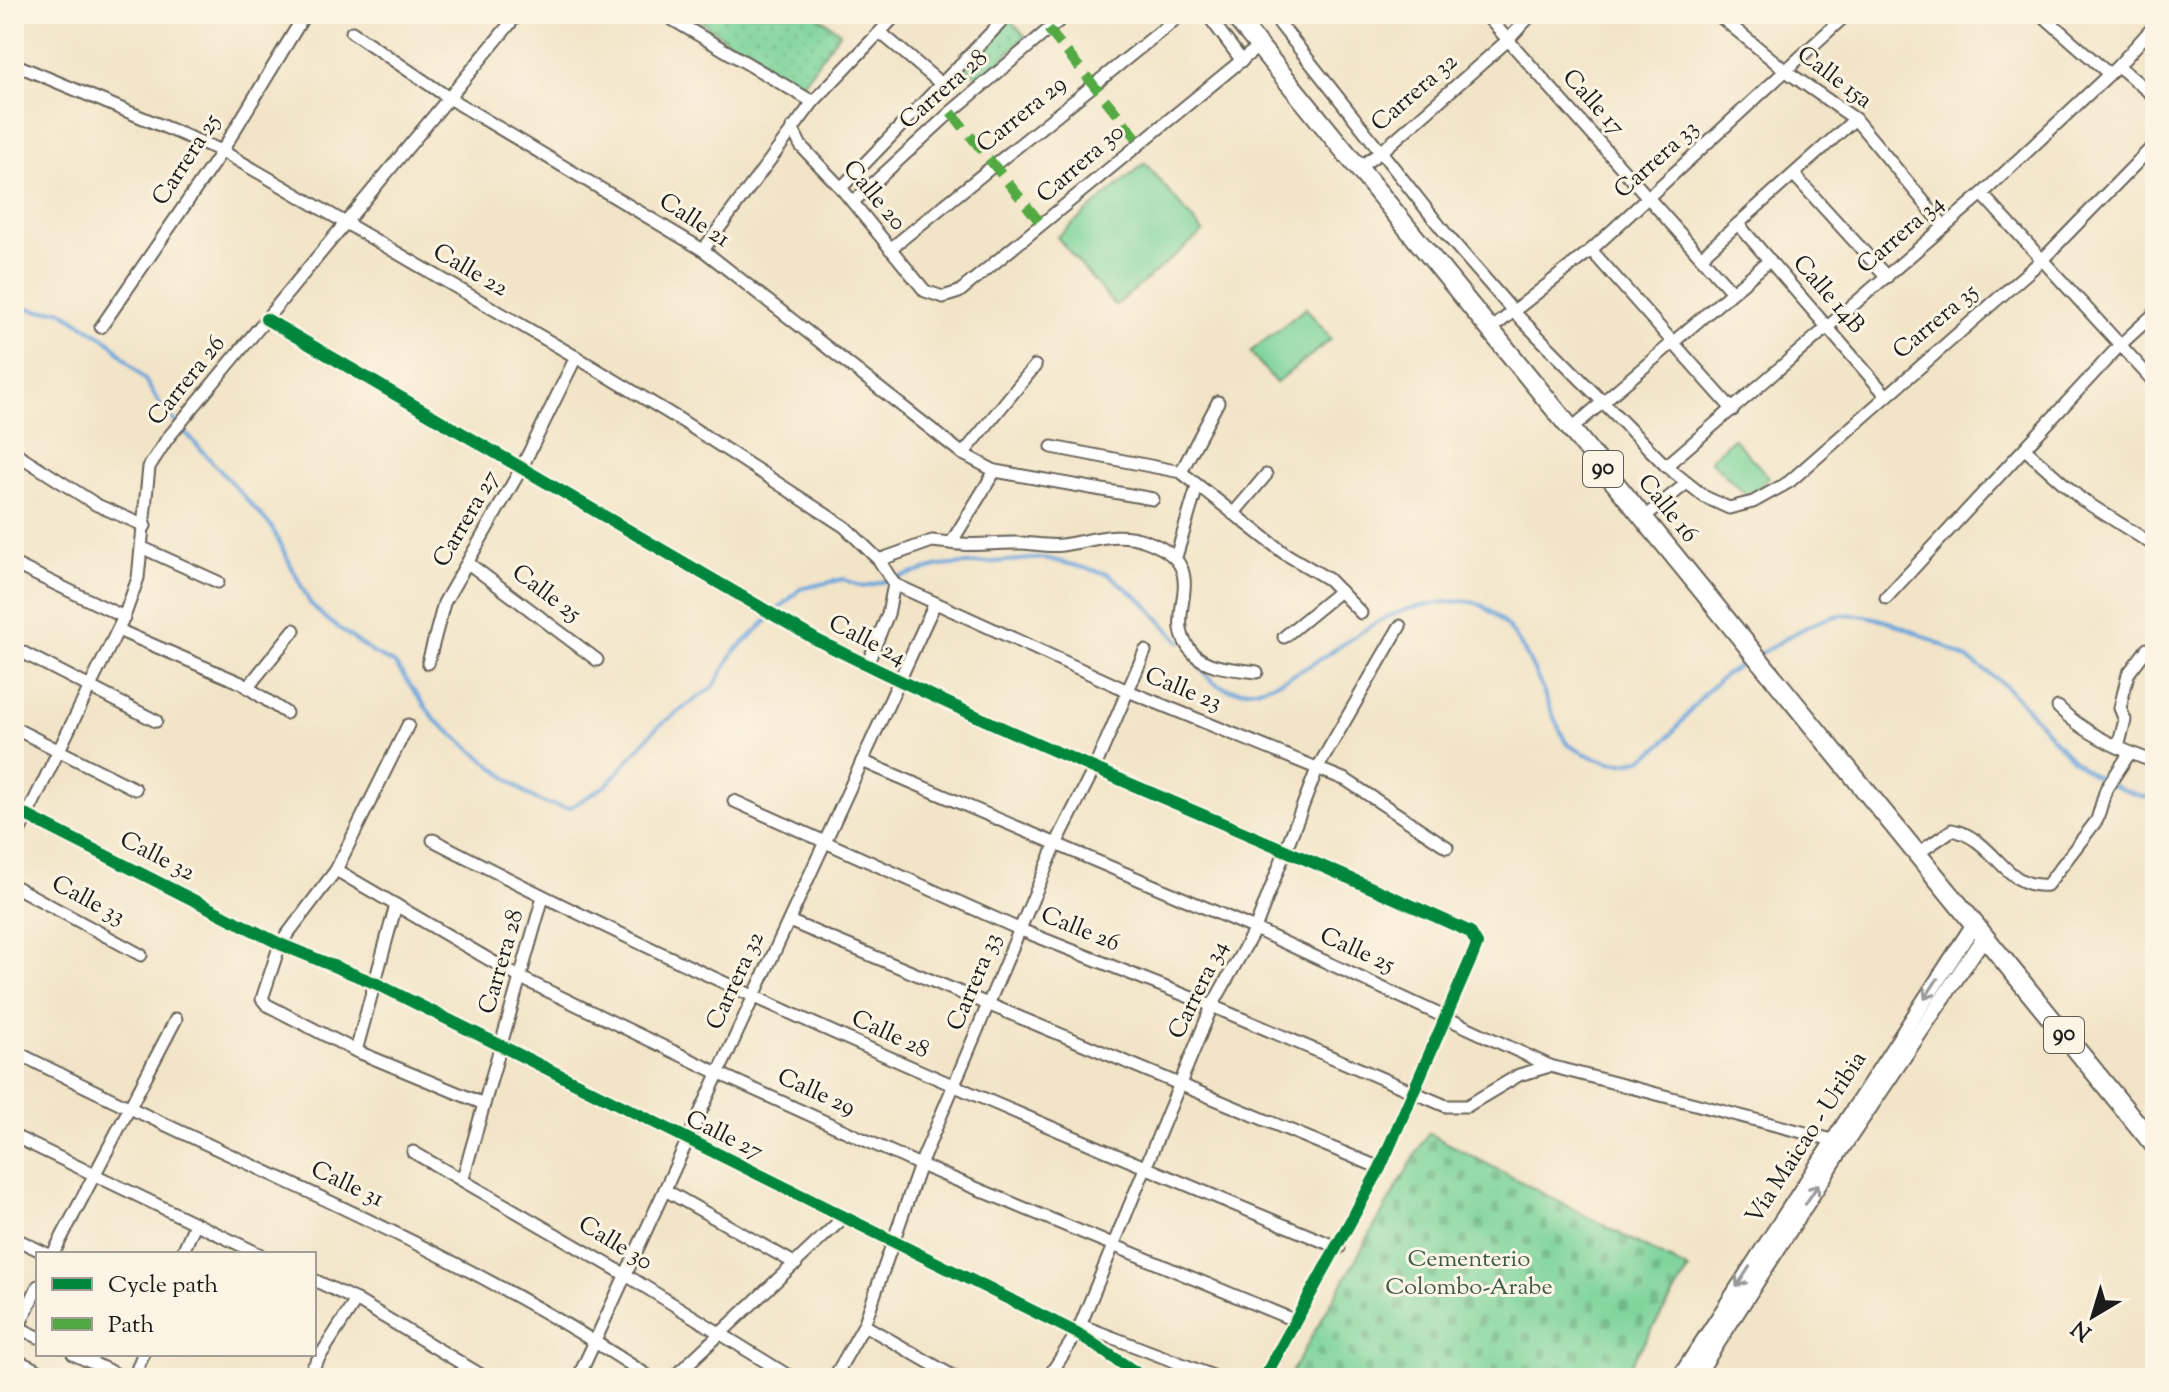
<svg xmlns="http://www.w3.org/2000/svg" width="2169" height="1392" font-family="'Sorts Mill Goudy',serif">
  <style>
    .green { fill: #7ad399; stroke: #4b785a; stroke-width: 2 }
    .cemetery { fill: url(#cemetery-stones); stroke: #4b785a; stroke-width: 2 }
    .park { fill: url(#park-dots); stroke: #4b785a; stroke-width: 2 }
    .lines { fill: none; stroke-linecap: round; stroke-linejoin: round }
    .stream { stroke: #6ca5db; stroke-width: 4 }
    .minor-casing { stroke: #676258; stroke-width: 15 }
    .tertiary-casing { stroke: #676258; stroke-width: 18 }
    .trunk-casing { stroke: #676258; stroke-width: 22 }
    .minor { stroke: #fff; stroke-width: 11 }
    .tertiary { stroke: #fff; stroke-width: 14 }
    .trunk { stroke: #fff; stroke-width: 18 }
    .quiet { stroke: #52a943; stroke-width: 10; stroke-dasharray: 20 10; stroke-linecap: butt }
    .cycleway-casing { stroke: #fcf5e5; stroke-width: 17 }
    .cycleway { stroke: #00873e; stroke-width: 12 }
    .oneway { stroke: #999 }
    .labels { text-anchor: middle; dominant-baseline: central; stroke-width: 6; stroke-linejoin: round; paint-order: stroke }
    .shield { fill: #fcf5e5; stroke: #5f5d58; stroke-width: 2 }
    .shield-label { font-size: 22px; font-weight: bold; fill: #1c1c1c }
    .street-label { font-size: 24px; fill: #1c1c1c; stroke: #fcf5e5 }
    .park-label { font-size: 24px; fill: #3d5c48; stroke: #fcf5e5 }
  </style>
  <defs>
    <pattern id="cemetery-stones" width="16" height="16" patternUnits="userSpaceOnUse" patternTransform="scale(2)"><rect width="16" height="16" fill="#7ad399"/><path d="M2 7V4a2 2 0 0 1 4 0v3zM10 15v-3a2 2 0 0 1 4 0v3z" fill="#69b583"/></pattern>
    <pattern id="park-dots" width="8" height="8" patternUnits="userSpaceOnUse" patternTransform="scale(2)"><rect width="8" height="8" fill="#7ad399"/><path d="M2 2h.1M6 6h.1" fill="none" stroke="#69b583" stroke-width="1.8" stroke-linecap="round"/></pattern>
  </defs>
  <rect width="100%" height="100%" fill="#fcf5e5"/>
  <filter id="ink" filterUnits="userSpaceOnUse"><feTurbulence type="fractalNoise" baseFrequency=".0125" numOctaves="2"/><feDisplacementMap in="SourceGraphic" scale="16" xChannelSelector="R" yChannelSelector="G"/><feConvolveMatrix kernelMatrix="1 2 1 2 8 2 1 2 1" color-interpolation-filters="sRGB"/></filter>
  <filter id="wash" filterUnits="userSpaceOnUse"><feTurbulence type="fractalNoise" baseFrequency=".006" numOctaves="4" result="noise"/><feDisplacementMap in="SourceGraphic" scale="32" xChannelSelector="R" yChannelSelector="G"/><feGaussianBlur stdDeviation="1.8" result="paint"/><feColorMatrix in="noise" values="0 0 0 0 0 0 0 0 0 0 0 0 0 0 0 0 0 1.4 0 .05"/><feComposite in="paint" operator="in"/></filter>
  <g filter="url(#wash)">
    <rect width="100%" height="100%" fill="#f2e4c7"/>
    <g class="green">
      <polygon points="1145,163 1203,232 1115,306 1057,237"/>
      <polygon points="1306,308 1331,339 1276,383 1250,352"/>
      <polygon points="1733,438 1769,477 1749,498 1710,460"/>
    </g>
    <polygon class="cemetery" points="1428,1133 1689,1270 1622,1378 1288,1378"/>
    <g class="park">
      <polygon points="691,14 815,14 840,32 797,91"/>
      <polygon points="1006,16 1025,36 982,80 965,67"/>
    </g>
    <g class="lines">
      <g class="stream">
        <polyline points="14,304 39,311 60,310 110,342 145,380 161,406 271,526 310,603 325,618 373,653 395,664 435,720 528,795 547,804 569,808 607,785 656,728 714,686 734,652 800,589 843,579 863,587 940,566 1045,558 1108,574 1145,603 1180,642"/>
        <path d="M1760 654C1784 639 1809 623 1836 616 1877 605 1972 657 2003 684 2031 708 2050 740 2078 764 2100 783 2128 793 2155 800"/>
        <path d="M1196 660C1235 739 1337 642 1383 619 1403 609 1426 604 1448 602 1459 601 1474 600 1483 606 1532 637 1540 696 1567 744 1659 800 1667 719 1725 675 1734 668 1743 664 1752 658"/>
      </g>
    </g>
  </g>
  <g filter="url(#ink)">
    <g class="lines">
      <defs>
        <g id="minor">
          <polyline points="663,14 813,102"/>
          <polyline points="1207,14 1242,61"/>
          <polyline points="1272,14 1446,234 1513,311 1666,466 1705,497 1729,508 1753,502 1789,482 2042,260 2155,144"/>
          <polyline points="1485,14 1732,292"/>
          <polyline points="1717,14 1786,71 1855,119 1944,226"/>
          <polyline points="2041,14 2109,74"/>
          <polyline points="352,32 449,98 703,250 963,454 995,471 1153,499"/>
          <polyline points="881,33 939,82"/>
          <polyline points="14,64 222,151 576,357 682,421 845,527 879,560 894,584"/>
          <polyline points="2118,66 2155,97"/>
          <polyline points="792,128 801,146 841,188 925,291 943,297 959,292 1259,46"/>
          <polyline points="1358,168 1381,152 1508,40 1532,14"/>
          <polyline points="1794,175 1887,277"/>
          <polyline points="841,188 1009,14"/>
          <polyline points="1982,194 2155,383"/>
          <polyline points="853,202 951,112 1067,14"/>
          <polyline points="1738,224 1885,394"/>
          <polyline points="890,249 1182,14"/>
          <polyline points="703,250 813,102 897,14"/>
          <polyline points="1591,250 1733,410"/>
          <polyline points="1701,257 1855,119"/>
          <path d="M266 319 815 639C1028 747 1253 832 1470 932L1477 944 1474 952 1380 1168 1264 1378"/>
          <polyline points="101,327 222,151 305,14"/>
          <polyline points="1490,330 1591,250 1847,14"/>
          <polyline points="1571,429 1770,260"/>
          <polyline points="1052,447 1181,472 1284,553 1328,579 1361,613"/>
          <polyline points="2027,451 2081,499 2155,546"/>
          <polyline points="14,452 97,505 145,526"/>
          <polyline points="963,454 1035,366"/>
          <polyline points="1666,466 1982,194 2118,66 2155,25"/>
          <polyline points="1181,472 1218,402"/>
          <polyline points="1233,514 1266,475"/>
          <polyline points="1643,518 1687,483"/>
          <path d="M951 543C975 547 995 542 1019 543 1033 543 1048 547 1062 545 1092 541 1116 530 1146 541 1221 569 1156 615 1193 653 1207 669 1237 669 1257 672"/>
          <polyline points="143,548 218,582"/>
          <polyline points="1176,557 1197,487"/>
          <polyline points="879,560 932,541 951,543 995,471"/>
          <polyline points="468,563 597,660"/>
          <polyline points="14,564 124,617"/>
          <polyline points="894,584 1128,691 1346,780 1447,847"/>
          <polyline points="1886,598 2120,345 2155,313"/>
          <polyline points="118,630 241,683 286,713"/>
          <polyline points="1284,637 1340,591"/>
          <polyline points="14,648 156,721"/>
          <polyline points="428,663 444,603 521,469 576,357"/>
          <polyline points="867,665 888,614 894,584"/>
          <polyline points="248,687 294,630"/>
          <path d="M2058 707C2084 733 2120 750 2155 762"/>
          <polyline points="408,725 336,870 280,944 262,999 267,1005 356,1051 484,1104"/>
          <polyline points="14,728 135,789"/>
          <polyline points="2118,747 2125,720 2120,708 2128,674 2147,649"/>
          <polyline points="862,761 1255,929 1550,1066 1840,1142"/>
          <polyline points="734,801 1021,930 1212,1006 1446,1106 1467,1106 1519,1075 1550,1066"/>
          <polyline points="14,809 280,944 377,984 1077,1333 1144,1378"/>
          <path d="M433 840C727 993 1032 1121 1339 1248"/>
          <polyline points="14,842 124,617 138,578 149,467 167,439 518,14"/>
          <path d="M1917 854 1952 830C1996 839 2003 889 2047 885L2097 820 2106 789 2129 754"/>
          <polyline points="336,870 519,977 718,1073 920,1165 1296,1321"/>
          <polyline points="14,886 141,955"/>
          <polyline points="789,921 1380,1168"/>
          <path d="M14 1051C226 1160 452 1244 651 1378"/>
          <polyline points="356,1051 396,905"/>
          <polyline points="14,1136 259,1254"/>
          <polyline points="413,1152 626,1275 792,1378"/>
          <polyline points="463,1178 543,897"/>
          <polyline points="665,1190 796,1264"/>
          <polyline points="14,1238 47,1254"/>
          <polyline points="53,1254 176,1019"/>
          <polyline points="182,1254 195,1224"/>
          <polyline points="314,1280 356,1300 486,1378"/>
          <polyline points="864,1325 956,1378"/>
          <polyline points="1080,1325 1218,1378"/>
          <polyline points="15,1326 38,1337"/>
          <polyline points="18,1328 38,1286"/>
          <polyline points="73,1354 125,1378"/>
          <polyline points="14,1359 53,1378"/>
          <polyline points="134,1378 143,1354"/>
          <polyline points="306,1378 356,1300"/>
          <polyline points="578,1378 935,603"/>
          <polyline points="673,1378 842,1219"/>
          <polyline points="834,1378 864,1325 920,1165 1056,844 1095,767 1145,651"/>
          <polyline points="1048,1378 1077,1333 1212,1006 1255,929 1317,769 1400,626"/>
        </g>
        <g id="tertiary">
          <polyline points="1679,1378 1974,924"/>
          <polyline points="1695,1378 1845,1144 1984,937"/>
        </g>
        <polyline id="trunk" points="1233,14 2155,1146"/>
      </defs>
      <use href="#minor" class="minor-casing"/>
      <use href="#tertiary" class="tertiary-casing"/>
      <use href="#trunk" class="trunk-casing"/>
      <use href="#minor" class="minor"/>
      <use href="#tertiary" class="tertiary"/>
      <use href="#trunk" class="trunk"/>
      <g class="quiet">
        <polyline points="1048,29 1140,142"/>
        <polyline points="951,112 1043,226"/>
      </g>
      <defs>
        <g id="cycleway">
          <path d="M266 319 815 639C1028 747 1253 832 1470 932L1477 944 1474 952 1380 1168 1264 1378"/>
          <polyline points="14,809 280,944 377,984 1077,1333 1144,1378"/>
        </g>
      </defs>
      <use href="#cycleway" class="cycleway-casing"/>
      <use href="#cycleway" class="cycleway"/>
    </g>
    <defs><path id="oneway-shaft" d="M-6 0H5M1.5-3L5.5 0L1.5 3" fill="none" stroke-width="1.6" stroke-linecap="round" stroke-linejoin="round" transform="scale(2)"/></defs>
    <g class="oneway">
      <use href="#oneway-shaft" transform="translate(1931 989) rotate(123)"/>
      <use href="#oneway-shaft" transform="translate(1812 1194) rotate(-57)"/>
      <use href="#oneway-shaft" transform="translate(1743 1277) rotate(123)"/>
    </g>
  </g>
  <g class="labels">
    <g class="shield">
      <rect x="1583" y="451" width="40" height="36" rx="6"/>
      <rect x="2044" y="1017" width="40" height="36" rx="6"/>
    </g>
    <g class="shield-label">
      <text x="1603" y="469">90</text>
      <text x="2064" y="1035">90</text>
    </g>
    <g class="street-label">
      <text transform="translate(1834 78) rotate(37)">Calle 15a</text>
      <text transform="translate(944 90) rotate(-41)">Carrera 28</text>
      <text transform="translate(1415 93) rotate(-41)">Carrera 32</text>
      <text transform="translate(1593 103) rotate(48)">Calle 17</text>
      <text transform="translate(1022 115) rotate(-39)">Carrera 29</text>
      <text transform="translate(187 160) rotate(-57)">Carrera 25</text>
      <text transform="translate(1657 160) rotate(-42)">Carrera 33</text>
      <text transform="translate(1081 164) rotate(-41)">Carrera 30</text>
      <text transform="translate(874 196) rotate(50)">Calle 20</text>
      <text transform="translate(694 221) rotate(33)">Calle 21</text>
      <text transform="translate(1901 235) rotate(-41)">Carrera 34</text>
      <text transform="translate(470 271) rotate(30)">Calle 22</text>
      <text transform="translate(1828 295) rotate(49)">Calle 14B</text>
      <text transform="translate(1936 322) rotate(-40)">Carrera 35</text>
      <text transform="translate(187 381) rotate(-51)">Carrera 26</text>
      <text transform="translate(1667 509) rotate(51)">Calle 16</text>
      <text transform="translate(467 519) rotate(-60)">Carrera 27</text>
      <text transform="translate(546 594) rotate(37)">Calle 25</text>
      <text transform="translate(867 641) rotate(27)">Calle 24</text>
      <text transform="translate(1183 690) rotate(22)">Calle 23</text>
      <text transform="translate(157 857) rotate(27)">Calle 32</text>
      <text transform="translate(88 901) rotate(28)">Calle 33</text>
      <text transform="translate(1080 930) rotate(22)">Calle 26</text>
      <text transform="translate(1357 951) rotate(24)">Calle 25</text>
      <text transform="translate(502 962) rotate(-74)">Carrera 28</text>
      <text transform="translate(736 981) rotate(-65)">Carrera 32</text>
      <text transform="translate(975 982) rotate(-67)">Carrera 33</text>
      <text transform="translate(1199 990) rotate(-64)">Carrera 34</text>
      <text transform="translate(890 1035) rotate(25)">Calle 28</text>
      <text transform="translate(816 1093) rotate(24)">Calle 29</text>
      <text transform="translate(724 1136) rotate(26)">Calle 27</text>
      <text transform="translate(1807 1138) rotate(-57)">Vía Maicao - Uribia</text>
      <text transform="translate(347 1185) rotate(25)">Calle 31</text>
      <text transform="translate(615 1244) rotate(31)">Calle 30</text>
    </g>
    <g class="park-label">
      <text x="1469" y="1260">Cementerio<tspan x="1469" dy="28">Colombo-Arabe</tspan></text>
    </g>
  </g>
  <rect width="2169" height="1392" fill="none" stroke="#fcf5e5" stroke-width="48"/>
  <rect x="36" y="1252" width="280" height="104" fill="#fcf5e5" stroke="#a29e95" stroke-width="2"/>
  <rect x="52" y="1278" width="40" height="12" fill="#00873e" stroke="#a29e95" stroke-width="2"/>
  <text x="108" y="1292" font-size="24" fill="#1c1c1c">Cycle path</text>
  <rect x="52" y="1318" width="40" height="12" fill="#52a943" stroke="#a29e95" stroke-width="2"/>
  <text x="108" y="1332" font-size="24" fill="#1c1c1c">Path</text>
  <g transform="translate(2093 1316) rotate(218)" stroke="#fcf5e5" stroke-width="6" paint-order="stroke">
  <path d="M0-6L14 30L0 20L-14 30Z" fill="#1c1c1c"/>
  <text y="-12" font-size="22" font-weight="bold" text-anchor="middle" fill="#1c1c1c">N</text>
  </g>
</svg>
